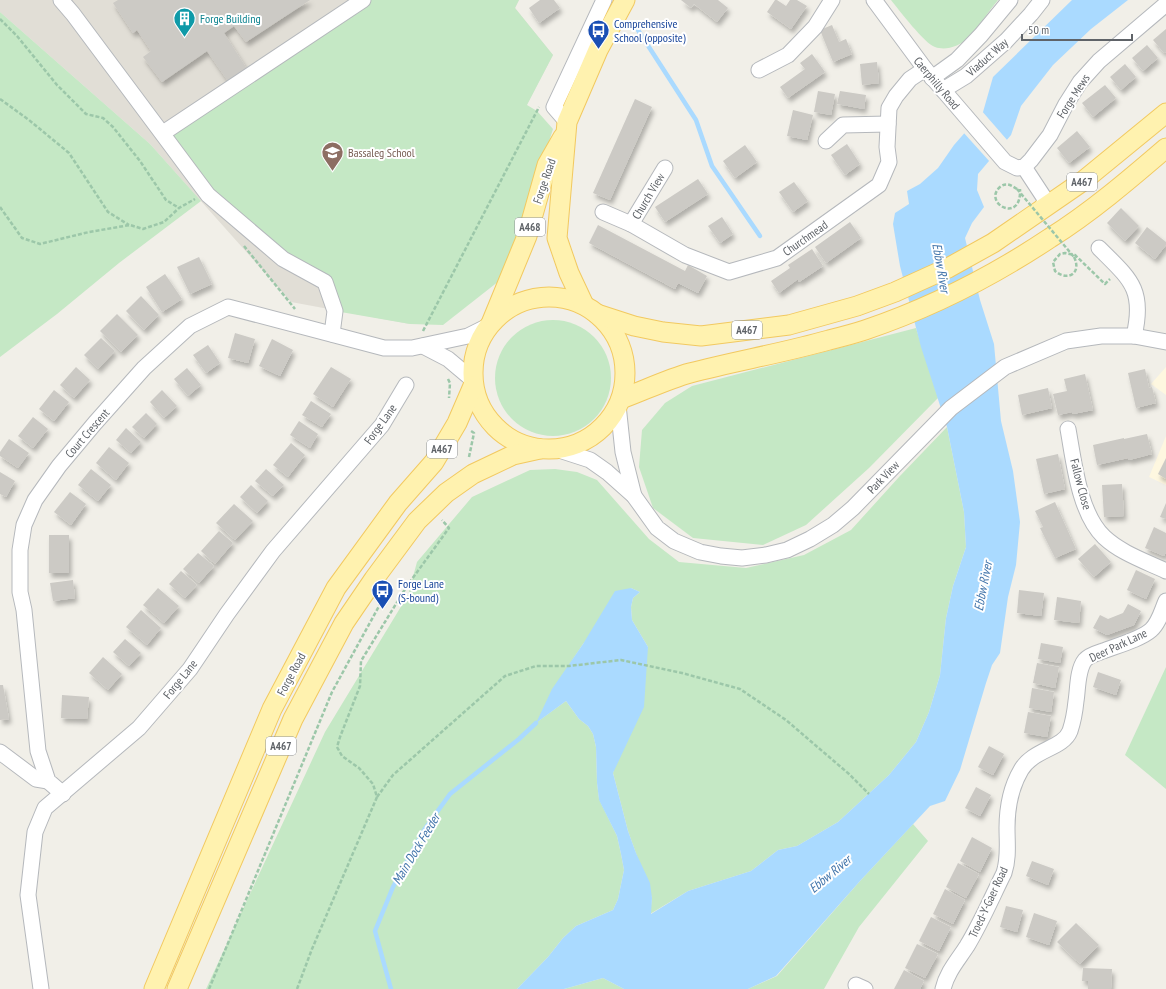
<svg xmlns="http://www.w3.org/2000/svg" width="1166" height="989" font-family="'PT Sans Narrow',sans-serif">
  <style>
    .commercial { fill: #fef7e0 }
    .education { fill: #e1ded6 }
    .green { fill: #c5e8c5 }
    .water { fill: #aadaff }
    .pier { fill: #f1efe8 }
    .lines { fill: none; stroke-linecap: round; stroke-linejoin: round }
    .stream { stroke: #aadaff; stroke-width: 4.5 }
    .building { fill: #cccac5; filter: url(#shadow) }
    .minor-casing { stroke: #b5b8bc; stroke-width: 17 }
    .major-casing { stroke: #f2c960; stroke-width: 21 }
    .path { stroke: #9cc7a9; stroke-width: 2.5; stroke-dasharray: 4 2; stroke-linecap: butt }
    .minor { stroke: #fff; stroke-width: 15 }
    .major { stroke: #fff2af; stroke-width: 19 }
    .path-bridge { stroke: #9cc7a9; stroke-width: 2.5; stroke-dasharray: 4 2; stroke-linecap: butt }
    .labels { text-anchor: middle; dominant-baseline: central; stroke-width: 4; stroke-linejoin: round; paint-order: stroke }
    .shield { fill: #fff; stroke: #8f9295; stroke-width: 1 }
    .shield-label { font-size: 11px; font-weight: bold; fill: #5f6368 }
    .culture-label { font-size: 12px; fill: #0d838f; stroke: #fff; text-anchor: start }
    .transit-label { font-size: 12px; fill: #164399; stroke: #fff; text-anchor: start }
    .street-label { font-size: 12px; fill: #5f6368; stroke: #fff }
    .education-label { font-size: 12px; fill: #785e54; stroke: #fff; text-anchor: start }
    .water-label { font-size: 13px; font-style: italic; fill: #4174aa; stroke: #fff }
  </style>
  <defs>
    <filter id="shadow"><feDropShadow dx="2.5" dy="4.5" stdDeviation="2" flood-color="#0004"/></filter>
  </defs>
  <rect width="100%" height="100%" fill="#f1efe8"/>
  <g class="commercial">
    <polygon points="1166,367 1166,395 1151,384"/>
    <polygon points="1166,436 1166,485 1149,477"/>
  </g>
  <polygon class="education" points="0,0 519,0 515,8 553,55 410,324 291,302 150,144 0,12"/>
  <g class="green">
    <polygon points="363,0 519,0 515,8 553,55 527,105 537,111 553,129 526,214 499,281 443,325 410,324 335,311 325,282 208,195 163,133"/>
    <path d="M891 0H998C988 12 978 28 967 39 959 46 946 51 935 47 925 44 899 10 891 0Z"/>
    <polygon points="0,12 150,144 201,201 119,263 57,314 0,357"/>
    <circle cx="553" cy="378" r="58"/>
    <polygon points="916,328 938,398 869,468 806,525 763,545 693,538 653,508 639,467 642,430 665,403 692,386"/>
    <polygon points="947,427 964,512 966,547 953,586 946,618 940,675 929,712 916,742 889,775 838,822 797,846 778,850 751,871 688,891 650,914 652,898 628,831 613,773 648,647 632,620 631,607 633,598 640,592 631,588 583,644 573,659 537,722 566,701 579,719 588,726 593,734 596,747 597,783 599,799 617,836 621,854 624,870 618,899 613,910 576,926 563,938 548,957 517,989 206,989 325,732 408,595 417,562 472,497 530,470 555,469 577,472 597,480 649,539 679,562 746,568 804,555 851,530 899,477"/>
    <polygon points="1166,667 1166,789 1125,755"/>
    <polygon points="913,824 928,841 859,927 824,989 748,989 777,976 860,881"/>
    <polygon points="603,978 624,989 629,989 564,989"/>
  </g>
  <polygon class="water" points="1072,0 1128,0 1091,29 1053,65 1021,106 1011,135 978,174 977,190 984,207 972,223 965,238 980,300 994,344 1001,421 1013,471 1020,522 1016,565 1008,597 1000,653 992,665 986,683 960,770 945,801 930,806 860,881 776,976 748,989 624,989 603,978 564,989 517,989 548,957 563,938 576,926 613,910 618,899 624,870 621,854 617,836 599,800 597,783 596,747 593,734 588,726 579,719 566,701 536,723 552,689 583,644 615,591 631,588 640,592 633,598 631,607 632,620 648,647 644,707 613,773 628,831 636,853 650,883 652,898 651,914 688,891 751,871 778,850 797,846 838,822 889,775 916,742 929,712 940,675 946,618 953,586 966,547 964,512 947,427 921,347 900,266 893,224 895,213 909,204 907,191 920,184 938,168 954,145 983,112 993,77"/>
  <polygon class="pier" points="981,110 1008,141 990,162 963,132"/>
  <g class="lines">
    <g class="stream">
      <polyline points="636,27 696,120 712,166 760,236"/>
      <polyline points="391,989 375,931 393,887 424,830 450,794 519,739 536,723"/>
    </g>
  </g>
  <g class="building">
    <polygon points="118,0 310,0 246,42 234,26 224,33 247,69 228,81 207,51 162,82 143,57 151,51 137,30 133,33 113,3"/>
    <polygon points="540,0 554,0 560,8 539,23 529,8"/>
    <polygon points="681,0 718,0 728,8 717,22 694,4 691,8"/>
    <polygon points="775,0 777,0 786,6 790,0 797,0 807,6 791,29 767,12"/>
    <polygon points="832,25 839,42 846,39 852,54 833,62 820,30"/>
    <polygon points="1166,29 1166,52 1164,53 1153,40"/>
    <polygon points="1147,45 1158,58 1143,71 1132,58"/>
    <polygon points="812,54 825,72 788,98 780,87 805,69 800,63"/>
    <polygon points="877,62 879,83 862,85 860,64"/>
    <polygon points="1125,64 1136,77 1121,90 1110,77"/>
    <polygon points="1105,85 1116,98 1093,117 1082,103"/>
    <polygon points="818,91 835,94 831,115 814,112"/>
    <polygon points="840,91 866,95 864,109 837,104"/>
    <polygon points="635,99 652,107 610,200 593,193"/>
    <polygon points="793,110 813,115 807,140 787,136"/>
    <polygon points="1077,131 1090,147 1069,163 1057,148"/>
    <polygon points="847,144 860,164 845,175 831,155"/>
    <polygon points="745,145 757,162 735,178 723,161"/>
    <polygon points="698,179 708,194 665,222 655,207"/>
    <polygon points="794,182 808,201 793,212 779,192"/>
    <polygon points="1121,208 1139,226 1125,241 1107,223"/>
    <polygon points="722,217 733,234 720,243 708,226"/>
    <polygon points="850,222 861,238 826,263 815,247"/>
    <polygon points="598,225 685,271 688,265 707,276 698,293 678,283 675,289 589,243"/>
    <polygon points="1147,227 1166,242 1166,245 1155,259 1135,243"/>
    <polygon points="812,249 823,266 799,282 798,279 779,293 771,281 790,268 788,265"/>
    <polygon points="199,257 212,284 190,294 177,267"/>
    <polygon points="165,274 182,299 162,312 146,287"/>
    <polygon points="141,296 159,315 144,330 126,311"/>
    <polygon points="117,314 138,335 121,352 100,331"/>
    <polygon points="235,333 255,339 248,363 228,358"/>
    <polygon points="101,338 115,351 98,369 84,355"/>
    <polygon points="272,339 293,350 280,376 259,366"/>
    <polygon points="208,345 220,363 206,373 193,355"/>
    <polygon points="76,367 90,380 74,398 60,385"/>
    <polygon points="331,367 351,379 333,407 313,394"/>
    <polygon points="187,368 201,385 188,396 174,379"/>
    <polygon points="1145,369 1149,388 1152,387 1156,403 1136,408 1128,373"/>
    <polygon points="1085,374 1093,410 1073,414 1072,412 1058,415 1053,394 1067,391 1064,379"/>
    <polygon points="1048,388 1052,408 1022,415 1018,395"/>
    <polygon points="54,390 69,402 54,421 39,409"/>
    <polygon points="162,390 177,406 164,418 150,402"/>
    <polygon points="311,401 331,414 322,427 302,415"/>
    <polygon points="146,413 157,424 144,438 132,427"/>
    <polygon points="33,417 48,429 33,448 18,436"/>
    <polygon points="299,421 318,434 310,448 290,435"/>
    <polygon points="126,428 141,442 131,453 116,440"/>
    <polygon points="1147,434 1152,454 1129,460 1128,458 1097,465 1093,445 1124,438 1124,439"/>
    <polygon points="9,439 29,453 18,468 0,456 0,452"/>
    <polygon points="291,443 305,455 288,477 273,465"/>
    <polygon points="109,447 129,463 116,480 96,463"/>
    <polygon points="1058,454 1065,489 1044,494 1036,459"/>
    <polygon points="1166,458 1166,479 1158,474"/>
    <polygon points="91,469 111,485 98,501 78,485"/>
    <polygon points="266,469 284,485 273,496 255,481"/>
    <polygon points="0,472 15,481 6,497 0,494"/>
    <polygon points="1122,484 1124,516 1104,517 1102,485"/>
    <polygon points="251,485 268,501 257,513 240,497"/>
    <polygon points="70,492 86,504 71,525 54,512"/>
    <polygon points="1055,502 1076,549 1055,558 1040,528 1043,527 1035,511"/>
    <polygon points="1166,503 1166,519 1160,517"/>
    <polygon points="234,504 253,521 235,540 216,523"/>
    <polygon points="1154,527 1166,533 1166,552 1164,556 1145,548"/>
    <polygon points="219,531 233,543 215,564 201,551"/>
    <rect x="49" y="535" width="20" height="38"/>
    <polygon points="1095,544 1111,562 1094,577 1078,559"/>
    <polygon points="198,553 214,566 199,583 183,569"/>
    <polygon points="1136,570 1155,579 1146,599 1127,590"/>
    <polygon points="181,571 197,585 185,598 169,584"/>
    <polygon points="73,580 75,598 53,601 50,583"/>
    <polygon points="158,588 179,606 164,623 143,605"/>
    <polygon points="1019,590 1044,593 1041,616 1017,613"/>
    <polygon points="1057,597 1081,601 1079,623 1054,620"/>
    <polygon points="1128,604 1141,611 1134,625 1107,635 1093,628 1100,615 1108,619 1123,613"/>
    <polygon points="141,610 161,628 147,645 126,627"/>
    <polygon points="125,639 141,653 129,666 113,652"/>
    <polygon points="1041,643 1063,647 1060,663 1038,659"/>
    <polygon points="103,657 122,674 108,690 89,673"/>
    <polygon points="1037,663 1059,667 1055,688 1033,683"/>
    <polygon points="1098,672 1121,680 1116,695 1093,687"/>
    <polygon points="0,685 3,685 9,719 0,720"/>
    <polygon points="1032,688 1054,692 1051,712 1029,708"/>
    <polygon points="62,695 89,697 87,719 61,718"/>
    <polygon points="1028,712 1051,716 1047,737 1024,733"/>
    <polygon points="989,746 1004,754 993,775 978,767"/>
    <polygon points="976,787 991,795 980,816 965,808"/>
    <polygon points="972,837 992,848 980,872 960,861"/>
    <polygon points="1032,861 1054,869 1048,885 1026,876"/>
    <polygon points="958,863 979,874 966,898 946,887"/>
    <polygon points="945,889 965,900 953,924 933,914"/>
    <polygon points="1006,906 1023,910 1017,932 1000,927"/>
    <polygon points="1034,913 1057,921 1049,945 1026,937"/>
    <polygon points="931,917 951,927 939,951 919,941"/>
    <polygon points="1076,923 1099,945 1080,964 1057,942"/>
    <polygon points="917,944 938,954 925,978 905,968"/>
    <polygon points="1083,968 1112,969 1111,989 1088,989 1088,981 1082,981"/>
    <polygon points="904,970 924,981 920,989 894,989"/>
  </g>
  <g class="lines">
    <defs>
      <g id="minor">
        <polyline points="61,0 73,14 208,195 283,259 325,282 335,311 332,334"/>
        <polyline points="874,0 925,69 1005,162 1017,168 1024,167 1031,160 1050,135 1066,104 1080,82 1099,61 1166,4"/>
        <polyline points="759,70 788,55 815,27 832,0"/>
        <polyline points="932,78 957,60 981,35 1010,0"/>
        <polyline points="943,90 966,76 1006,41 1031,14 1042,0"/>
        <polyline points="567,122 554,107 604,0"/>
        <polyline points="163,133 363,0"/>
        <polyline points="826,141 843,125 888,124"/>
        <polyline points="1024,167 1045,199 1044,203 1041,210"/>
        <polyline points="603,212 631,224 685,255 729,272 777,258 879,185 889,162 887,147 889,108 896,96 910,79 925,69"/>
        <polyline points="631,224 665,168"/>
        <path d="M1099 248C1130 279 1145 289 1134 336"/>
        <polyline points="423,346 448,359 473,380"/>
        <polyline points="618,405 623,452 634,496"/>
        <path d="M1068 429C1074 462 1079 513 1104 537 1121 553 1145 561 1166 571"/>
        <polyline points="556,449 590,460 607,472 634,496 657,528 674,541 700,552 721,556 742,558 766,555 787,550 810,539 833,525 853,508 951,408 1005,367 1066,341 1101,336 1134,336 1166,342"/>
        <polyline points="0,752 36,779 48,781"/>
        <polyline points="63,794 48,781 38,751 24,610 20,592 20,550 24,525 35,500 59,466 95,423 144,368 190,326 228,307 384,348 412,348 468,336 488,326"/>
        <polyline points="856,985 865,989"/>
        <polyline points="41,989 28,895 35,832 45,808 139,728 190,669 227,614 273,551 382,425 406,385"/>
        <path d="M943 989C947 972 958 960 967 946 981 923 992 897 1004 873 1009 858 1007 843 1007 828 1007 808 1011 787 1021 770 1033 749 1063 749 1070 731 1073 722 1075 711 1076 701 1078 690 1077 670 1085 660 1089 655 1097 653 1103 651 1116 646 1141 639 1151 630 1159 623 1162 610 1166 601"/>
      </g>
      <g id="major">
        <circle cx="549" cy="373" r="76"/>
        <polyline points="584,305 569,273 557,238 567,122 598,50 625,0"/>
        <polyline points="597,314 634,326 663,332 701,336 789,325 857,306 895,292 948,268 993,243 1083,181 1166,113"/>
        <polyline points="492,321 527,236 547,165 563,137"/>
        <path d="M621 399C643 391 668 379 690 373 736 361 783 353 829 340 841 337 853 334 865 330 930 308 993 276 1050 238 1090 213 1130 179 1166 148"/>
        <polyline points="154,989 272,709 336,588 398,503 434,462 457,423 473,386"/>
        <polyline points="177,989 293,719 344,623 374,579 417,521 446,493 473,474 513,455 540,449"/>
      </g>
    </defs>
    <use href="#minor" class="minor-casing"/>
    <use href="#major" class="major-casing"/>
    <g class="path">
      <polyline points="0,19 17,36 57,85 86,114 103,118 113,127 140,161 166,200 179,208"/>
      <polyline points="0,99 29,120 69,153 108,212 129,225"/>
      <path d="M1017 189C1011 185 1006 182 1000 187 982 203 1022 225 1020 189"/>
      <polyline points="0,207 22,238 40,244 89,232 130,225 143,229 164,222 179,208 195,199"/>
      <polyline points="244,246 295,309"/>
      <path d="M1074 257C1082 273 1068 282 1055 271L1053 262 1060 254 1065 253 1075 255 1105 284 1110 279"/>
      <polyline points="423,331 539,107"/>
      <polyline points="448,379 450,383 449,398"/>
      <polyline points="469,457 474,433 471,431"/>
      <polyline points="377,797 393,775 505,676 536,666 569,666 621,660 682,673 740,689 786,720 849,774 869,794"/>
      <polyline points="209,989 332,692 384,597"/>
      <polyline points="297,989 312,949 377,797 373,784 359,768 342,756 337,747 340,737 360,686 361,661 407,586 449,528 442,520"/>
    </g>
    <use href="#minor" class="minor"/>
    <use href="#major" class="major"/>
    <polyline class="path-bridge" points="1017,189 1074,257"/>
  </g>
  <defs>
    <symbol id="building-pin" viewBox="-11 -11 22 30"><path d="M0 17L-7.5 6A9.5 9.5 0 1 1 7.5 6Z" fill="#0f9aa8" stroke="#fff"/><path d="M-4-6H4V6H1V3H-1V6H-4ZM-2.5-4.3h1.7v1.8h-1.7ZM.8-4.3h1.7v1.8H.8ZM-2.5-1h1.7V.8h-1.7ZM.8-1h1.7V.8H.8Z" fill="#fff"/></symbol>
    <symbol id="bus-pin" viewBox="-11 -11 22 30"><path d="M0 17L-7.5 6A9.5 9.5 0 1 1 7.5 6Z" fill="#1a4fb4" stroke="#fff"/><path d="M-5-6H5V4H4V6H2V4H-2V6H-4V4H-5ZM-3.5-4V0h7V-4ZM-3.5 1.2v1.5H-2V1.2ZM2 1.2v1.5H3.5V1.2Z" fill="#fff"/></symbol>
    <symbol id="school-pin" viewBox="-11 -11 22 30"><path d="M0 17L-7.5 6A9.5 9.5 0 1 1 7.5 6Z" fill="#8d6e63" stroke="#fff"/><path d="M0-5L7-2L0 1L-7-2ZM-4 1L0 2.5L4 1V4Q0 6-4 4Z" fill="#fff"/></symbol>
  </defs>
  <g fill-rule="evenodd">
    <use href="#building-pin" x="172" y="6" width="25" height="34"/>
    <use href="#bus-pin" x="586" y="18" width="25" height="34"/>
    <use href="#school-pin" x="320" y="140" width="25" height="34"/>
    <use href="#bus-pin" x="370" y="578" width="25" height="34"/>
  </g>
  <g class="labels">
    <g class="shield">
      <rect x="1067" y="173" width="30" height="18" rx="3"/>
      <rect x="515" y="218" width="30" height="18" rx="3"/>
      <rect x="732" y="321" width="30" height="18" rx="3"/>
      <rect x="427" y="440" width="30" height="18" rx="3"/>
      <rect x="266" y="737" width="30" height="18" rx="3"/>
    </g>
    <g class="shield-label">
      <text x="1082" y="182">A467</text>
      <text x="530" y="227">A468</text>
      <text x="747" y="330">A467</text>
      <text x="442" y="449">A467</text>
      <text x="281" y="746">A467</text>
    </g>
    <g class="culture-label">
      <text x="200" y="18">Forge Building</text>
    </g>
    <g class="transit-label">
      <text x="614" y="23">Comprehensive<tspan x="614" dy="14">School (opposite)</tspan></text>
      <text x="398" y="583">Forge Lane<tspan x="398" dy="14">(S-bound)</tspan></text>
    </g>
    <g class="street-label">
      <text transform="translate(987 57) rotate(-41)">Viaduct Way</text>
      <text transform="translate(937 83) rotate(50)">Caerphilly Road</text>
      <text transform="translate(1073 96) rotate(-57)">Forge Mews</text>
      <text transform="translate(544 181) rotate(-71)">Forge Road</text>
      <text transform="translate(648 196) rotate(-59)">Church View</text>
      <text transform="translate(805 238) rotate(-35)">Churchmead</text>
      <text transform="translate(380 424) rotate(-54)">Forge Lane</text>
      <text transform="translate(87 433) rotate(-49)">Court Crescent</text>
      <text transform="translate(883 477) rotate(-46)">Park View</text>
      <text transform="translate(1081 484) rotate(75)">Fallow Close</text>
      <text transform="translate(1118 645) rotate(-25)">Deer Park Lane</text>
      <text transform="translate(291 674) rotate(-62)">Forge Road</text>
      <text transform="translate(180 679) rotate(-51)">Forge Lane</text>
      <text transform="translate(988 902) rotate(-65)">Troed-Y-Gaer Road</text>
    </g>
    <g class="education-label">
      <text x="348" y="152">Bassaleg School</text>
    </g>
    <g class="water-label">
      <text transform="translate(941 268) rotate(80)">Ebbw River</text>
      <text transform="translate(983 586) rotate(-79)">Ebbw River</text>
      <text transform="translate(416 849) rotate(-59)">Main Dock Feeder</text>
      <text transform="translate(830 874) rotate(-40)">Ebbw River</text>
    </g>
  </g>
  <path d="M1022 34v6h110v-6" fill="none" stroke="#5f6368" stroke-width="2"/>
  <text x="1028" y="34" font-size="12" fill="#5f6368" stroke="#ffffff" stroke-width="3" paint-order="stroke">50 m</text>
</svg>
